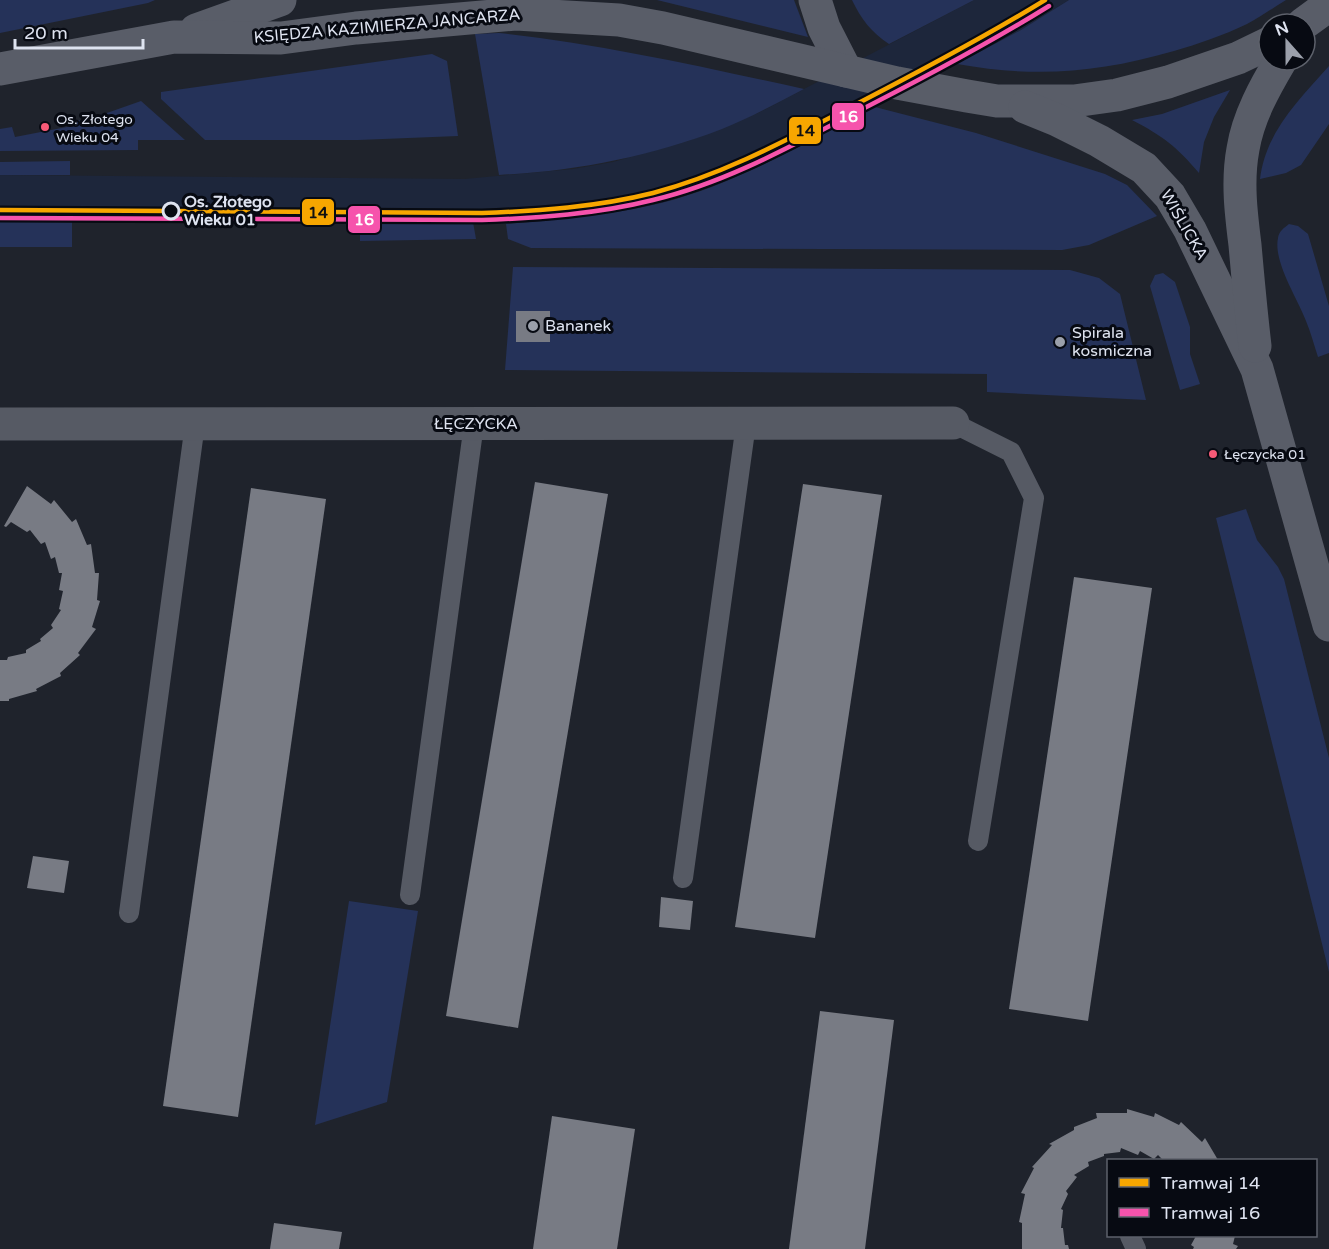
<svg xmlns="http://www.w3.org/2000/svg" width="1329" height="1249" font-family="'Varela Round',sans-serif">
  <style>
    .built { fill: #1d263b }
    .green { fill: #253259 }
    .building { fill: #787b84 }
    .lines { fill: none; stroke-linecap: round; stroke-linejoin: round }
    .lane { stroke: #565a64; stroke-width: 20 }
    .street { stroke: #565a64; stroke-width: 33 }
    .secondary { stroke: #595d68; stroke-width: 33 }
    .tram-1-casing { stroke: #070a12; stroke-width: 9 }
    .tram-2-casing { stroke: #070a12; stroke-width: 9 }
    .tram-1 { stroke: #f7a600; stroke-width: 4.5 }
    .tram-2 { stroke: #f653ac; stroke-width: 4.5 }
    .bus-dot { fill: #f75a77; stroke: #070a12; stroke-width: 2 }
    .stop-dot { fill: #070a12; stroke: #dee3f0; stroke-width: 3 }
    .poi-dot { fill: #9ba0ab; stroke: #070a12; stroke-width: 2 }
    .labels { text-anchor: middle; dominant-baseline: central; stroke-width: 6; stroke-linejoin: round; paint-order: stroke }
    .bus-label { font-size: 14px; fill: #dee3f0; stroke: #070a12; text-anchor: start }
    .street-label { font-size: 16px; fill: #dee3f0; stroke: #070a12 }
    .stop-label { font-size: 16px; font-weight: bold; fill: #dee3f0; stroke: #070a12; text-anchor: start }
    .poi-label { font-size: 16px; fill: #dee3f0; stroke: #070a12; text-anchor: start }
    .line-badge { stroke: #070a12; stroke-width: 2 }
    .badge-label { font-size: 16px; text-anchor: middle; font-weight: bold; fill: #fff }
    .pale-badge-label { font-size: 16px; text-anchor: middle; font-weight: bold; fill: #111 }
  </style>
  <rect width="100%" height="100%" fill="#1f232c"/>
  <polygon class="built" points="974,0 1069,0 1021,30 957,64 774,159 725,181 662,203 586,216 506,224 360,220 0,220 0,175 465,179 573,169 613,162 688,141 758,113"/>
  <g class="green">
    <polygon points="0,0 155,0 148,3 0,33"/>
    <polygon points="657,0 794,0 808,37"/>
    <path d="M852 0H974L889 44C871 32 861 19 852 0Z"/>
    <path d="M1069 0H1286C1273 8 1260 17 1247 24 1224 35 1198 44 1174 51 1097 73 1036 78 957 64L1021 30Z"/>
    <path d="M499 33C601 44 703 67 804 89 777 103 750 118 722 129 649 157 576 171 499 175L475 34Z"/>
    <polygon points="432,54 447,61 458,136 358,140 205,140 161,99 161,92"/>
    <path d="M1329 66V124L1301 165 1286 173 1260 179C1266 131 1299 100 1329 66Z"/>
    <path d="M1230 90 1214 117 1204 142 1199 173C1177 147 1163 136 1132 120L1162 114Z"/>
    <polygon points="141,101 185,140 138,140 138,150 0,151 0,129 12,127 15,137 77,125 77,121 104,114"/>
    <path d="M875 107 976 133 1105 174 1127 185 1157 216 1089 245 1062 250 531 248 508 239 506 224C558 220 610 215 661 203 737 184 805 142 875 107Z"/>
    <polygon points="70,161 70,175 0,175 0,162"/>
    <polygon points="72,219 72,247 0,247 0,220"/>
    <polygon points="360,220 473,222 476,239 360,241"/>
    <path d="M1289 224 1298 226 1308 234 1329 306V353L1318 357C1314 345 1311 333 1306 321 1298 299 1273 262 1278 238 1279 231 1284 228 1289 224Z"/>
    <polygon points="513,267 1070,270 1099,278 1120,294 1146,400 987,392 987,374 505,370"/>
    <polygon points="1163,273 1175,282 1190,327 1190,354 1200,384 1180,390 1150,286 1155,275"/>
    <polygon points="1246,509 1257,540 1278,567 1284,579 1329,758 1329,972 1216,518"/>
    <polygon points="349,901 418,911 387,1102 315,1125"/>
  </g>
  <g class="building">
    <rect x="516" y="311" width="34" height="31"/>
    <polygon points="535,482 608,494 518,1028 446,1016"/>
    <polygon points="803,484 882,495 815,938 735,927"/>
    <polygon points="27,486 51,504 54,500 72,522 76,519 87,545 91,544 95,573 99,573 97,600 100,601 92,627 96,629 78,653 80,655 60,673 61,676 36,689 37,691 9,699 9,701 0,701 0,660 7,660 8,657 26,653 26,650 41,641 40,639 53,628 51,625 61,610 59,609 63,591 59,590 62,573 59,573 55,557 51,559 45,542 41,544 30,530 27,532 11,522 6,527 4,526"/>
    <polygon points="251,488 326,499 238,1117 163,1106"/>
    <polygon points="1074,577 1152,588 1088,1021 1009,1009"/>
    <polygon points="33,856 69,861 64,893 27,888"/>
    <polygon points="661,897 693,901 690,930 659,927"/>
    <polygon points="820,1011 894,1020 865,1249 789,1249"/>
    <polygon points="1127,1109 1154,1117 1155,1113 1179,1125 1181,1122 1202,1142 1205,1138 1218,1160 1163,1160 1158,1155 1154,1159 1140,1151 1138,1155 1121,1148 1120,1152 1104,1154 1104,1156 1088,1162 1089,1166 1074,1175 1077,1177 1066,1191 1068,1194 1061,1209 1063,1210 1061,1228 1063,1228 1065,1245 1068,1245 1069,1249 1022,1249 1022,1223 1019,1222 1025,1194 1021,1193 1034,1168 1032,1167 1052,1145 1049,1144 1074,1130 1074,1127 1097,1118 1096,1113 1127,1113"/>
    <polygon points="552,1116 635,1129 617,1249 533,1249"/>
    <polygon points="274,1223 342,1232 339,1249 270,1249"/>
    <polygon points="1196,1236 1235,1236 1233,1244 1238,1246 1236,1249 1193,1249 1194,1247 1191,1245"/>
  </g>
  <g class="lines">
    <g class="lane">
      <polyline points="953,423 1011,452 1034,498 978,841"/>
      <polyline points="683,878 746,424"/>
      <polyline points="410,895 474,424"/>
      <polyline points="129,913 195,424"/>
      <polyline points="1130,1236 1136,1249"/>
    </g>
    <polyline class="street" points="0,424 953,423"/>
    <g class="secondary">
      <polyline points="815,0 824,28 846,71"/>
      <polyline points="1303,24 1329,5"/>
      <polyline points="196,30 280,0"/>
      <polyline points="0,69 174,37 281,38 356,28 516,14 619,20 663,28 897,83 967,96 997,101 1074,101 1117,95 1168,82 1238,58 1269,43"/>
      <polyline points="1025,107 1057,120 1099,141 1144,168 1170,196 1190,230 1257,369 1329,625"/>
      <path d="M1255 346C1251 312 1248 279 1245 245 1241 213 1237 181 1243 149 1248 117 1265 87 1281 60"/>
    </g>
    <defs>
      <path id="tram-1" d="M0 210 482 213C539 211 597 207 653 193 721 175 783 142 845 110 913 75 980 40 1045 0"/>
      <path id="tram-2" d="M0 218 482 220C539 218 597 214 653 200 721 184 784 150 845 118 914 83 983 47 1049 6"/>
    </defs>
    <use href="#tram-1" class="tram-1-casing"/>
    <use href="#tram-2" class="tram-2-casing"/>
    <use href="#tram-1" class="tram-1"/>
    <use href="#tram-2" class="tram-2"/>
  </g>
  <g class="bus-dot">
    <circle cx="45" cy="127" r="5"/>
    <circle cx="1213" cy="454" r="5"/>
  </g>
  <circle class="stop-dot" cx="171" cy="211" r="8"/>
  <g class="poi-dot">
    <circle cx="533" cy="326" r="6"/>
    <circle cx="1060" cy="342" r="6"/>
  </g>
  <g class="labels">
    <g class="bus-label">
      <text x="56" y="119">Os. Złotego<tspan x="56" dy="18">Wieku 04</tspan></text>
      <text x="1224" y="454">Łęczycka 01</text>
    </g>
    <g class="street-label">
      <text transform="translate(387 26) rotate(-5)">KSIĘDZA KAZIMIERZA JANCARZA</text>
      <text transform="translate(1184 225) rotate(60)">WIŚLICKA</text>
      <text x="476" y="424">ŁĘCZYCKA</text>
    </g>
    <g class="stop-label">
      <text x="184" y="202">Os. Złotego<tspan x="184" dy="18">Wieku 01</tspan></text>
    </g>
    <g class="poi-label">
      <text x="545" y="326">Bananek</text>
      <text x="1072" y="333">Spirala<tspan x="1072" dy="18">kosmiczna</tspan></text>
    </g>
  </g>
  <g class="line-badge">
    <rect x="831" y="102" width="34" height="29" rx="6" fill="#f653ac"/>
    <rect x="788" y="116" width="34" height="29" rx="6" fill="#f7a600"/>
    <rect x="301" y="198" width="34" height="28" rx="6" fill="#f7a600"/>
    <rect x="347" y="205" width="34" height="29" rx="6" fill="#f653ac"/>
  </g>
  <g class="badge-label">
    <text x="848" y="122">16</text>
    <text x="364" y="225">16</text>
  </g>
  <g class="pale-badge-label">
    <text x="805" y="136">14</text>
    <text x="318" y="218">14</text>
  </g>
  <rect x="1107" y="1159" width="210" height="78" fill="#070a12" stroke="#5d616b" stroke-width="1.5"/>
  <rect x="1119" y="1178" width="30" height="9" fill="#f7a600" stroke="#5d616b" stroke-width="1.5"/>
  <text x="1161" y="1189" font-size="18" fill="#dee3f0">Tramwaj 14</text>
  <rect x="1119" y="1208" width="30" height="9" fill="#f653ac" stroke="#5d616b" stroke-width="1.5"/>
  <text x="1161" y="1219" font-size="18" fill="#dee3f0">Tramwaj 16</text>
  <g transform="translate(1287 42) rotate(339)"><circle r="28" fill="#070a12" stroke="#5d616b" stroke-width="1.5"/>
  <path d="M0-4.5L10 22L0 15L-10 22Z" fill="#9ba0ab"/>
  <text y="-9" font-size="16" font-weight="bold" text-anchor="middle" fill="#dee3f0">N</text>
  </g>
  <path d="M15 39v9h128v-9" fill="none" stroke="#dee3f0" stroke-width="3"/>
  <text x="24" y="39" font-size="18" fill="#dee3f0" stroke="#070a12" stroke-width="4.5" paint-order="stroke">20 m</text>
</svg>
